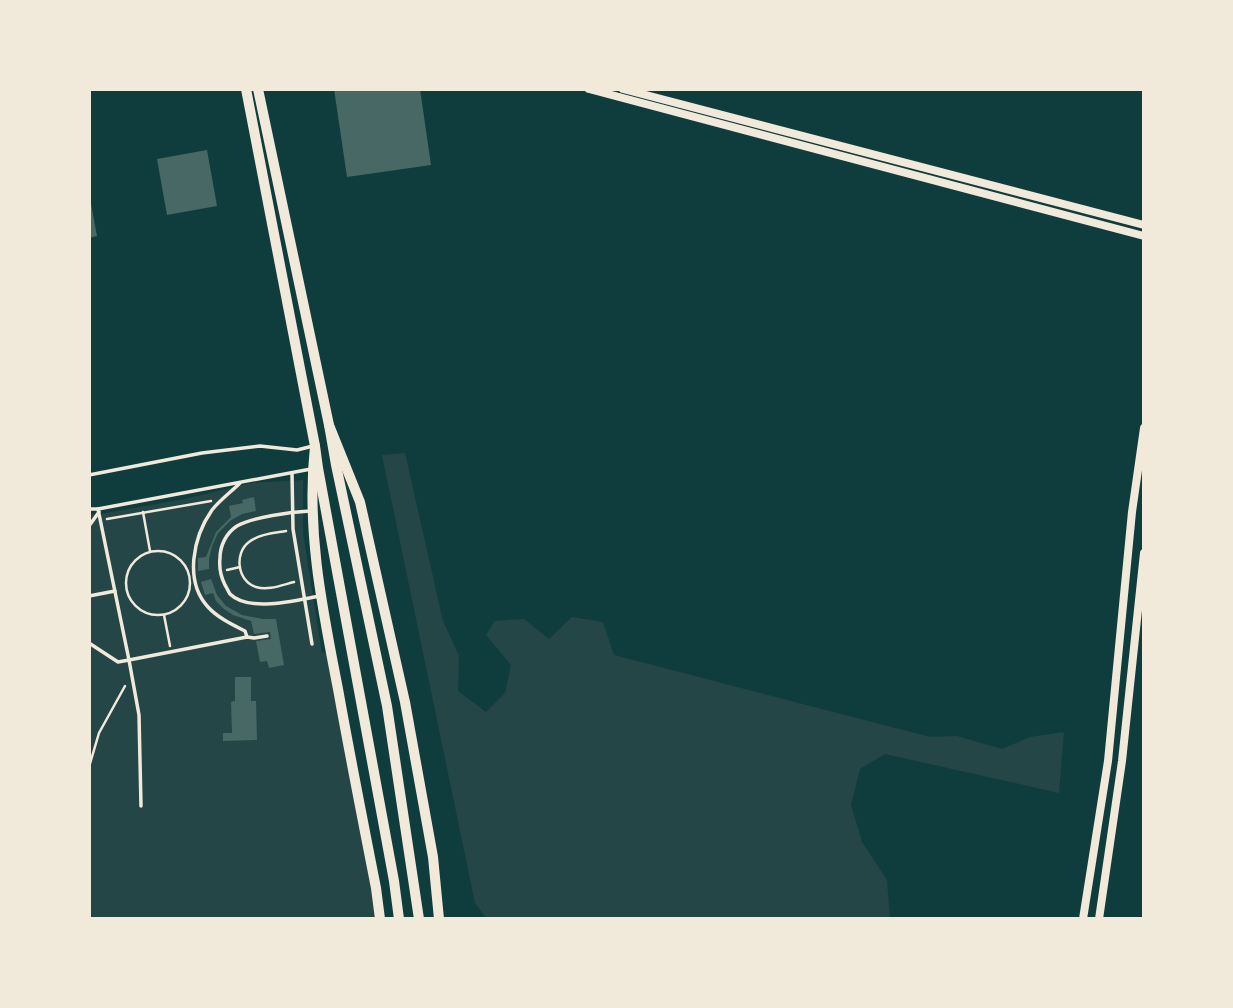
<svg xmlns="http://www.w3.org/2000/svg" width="1233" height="1008" font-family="'Crimson Pro',serif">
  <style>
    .green { fill: #244646 }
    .building { fill: #486865 }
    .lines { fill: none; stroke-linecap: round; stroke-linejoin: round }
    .path { stroke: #f1e9da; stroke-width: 2.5 }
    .service { stroke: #f1e9da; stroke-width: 3.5 }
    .tertiary { stroke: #f1e9da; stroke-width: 8 }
    .primary { stroke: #f1e9da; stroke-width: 10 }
    .trunk { stroke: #f1e9da; stroke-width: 10 }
  </style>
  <rect width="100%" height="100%" fill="#0f3d3e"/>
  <g class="green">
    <polygon points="405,453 443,621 459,656 458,691 486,712 505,693 511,665 486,635 495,621 524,619 549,639 572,617 603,622 614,655 930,737 957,736 1002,749 1030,737 1064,732 1059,793 885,754 860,769 851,805 862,842 887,880 890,919 487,919 475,903 382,455"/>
    <polygon points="303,480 303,533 322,653 328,651 375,902 374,919 89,919 89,514 100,514 185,499 251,483"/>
  </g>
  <g class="building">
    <polygon points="334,89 420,89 431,165 347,177"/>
    <polygon points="207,150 217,206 167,215 157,159"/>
    <polygon points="89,204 91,204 97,236 89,238"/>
    <polygon points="254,497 256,511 242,514 230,521 218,533 212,546 209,559 209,569 198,571 198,558 206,557 216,532 231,517 229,506 243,503 242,500"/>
    <polygon points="211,579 217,595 226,606 242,615 263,619 276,619 284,665 269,668 267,661 260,662 256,641 271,639 270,632 254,634 251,621 233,615 224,609 216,601 213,593 205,595 201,582"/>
    <polygon points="235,677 251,677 251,701 256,701 257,740 223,741 223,733 232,733 231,702 235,701"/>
  </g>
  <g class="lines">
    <g class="path">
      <polyline points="143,512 150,551"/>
      <polyline points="107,519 211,501"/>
      <path d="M286 531C275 533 259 534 249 542 234 553 237 581 256 587 268 591 282 585 294 582"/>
      <circle cx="158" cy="583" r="32"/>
      <polyline points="227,570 240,567"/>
      <polyline points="164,615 170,646"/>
      <polyline points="89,767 99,733 125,686"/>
    </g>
    <g class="service">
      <polyline points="292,473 293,529 312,644"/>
      <polyline points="89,475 202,453 260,446 297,450 313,446"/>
      <path d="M240 483C231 492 220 500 212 510 193 537 184 581 208 607 218 618 233 625 245 631L247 637"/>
      <polyline points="89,509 98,509 311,469"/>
      <polyline points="98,509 129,660 247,637 254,638 267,636"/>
      <path d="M310 511C291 512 253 517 237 526 226 533 220 546 220 558 219 567 221 577 225 585 227 588 228 591 230 594 249 613 297 600 320 596"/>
      <polyline points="89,526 99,512"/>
      <polyline points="89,596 115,591"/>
      <polyline points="89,643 118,662 129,660 139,715 141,806"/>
    </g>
    <g class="tertiary">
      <polyline points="589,89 1144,236"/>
      <polyline points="623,89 1144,225"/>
      <polyline points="1083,919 1108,761 1132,512 1144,428"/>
      <polyline points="1099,919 1122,761 1144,553"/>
    </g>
    <g class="primary">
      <path d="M246 89 315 446C306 530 322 607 338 689 350 756 363 822 376 888L380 919"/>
      <polyline points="258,89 329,425 360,502 405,702 433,857 439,919"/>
    </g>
    <g class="trunk">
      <polyline points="329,425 336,465 387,706 419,919"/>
      <polyline points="315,446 318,468 394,881 399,919"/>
    </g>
  </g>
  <rect width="1233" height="1008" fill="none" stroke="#f1e9da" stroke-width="182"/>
</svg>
